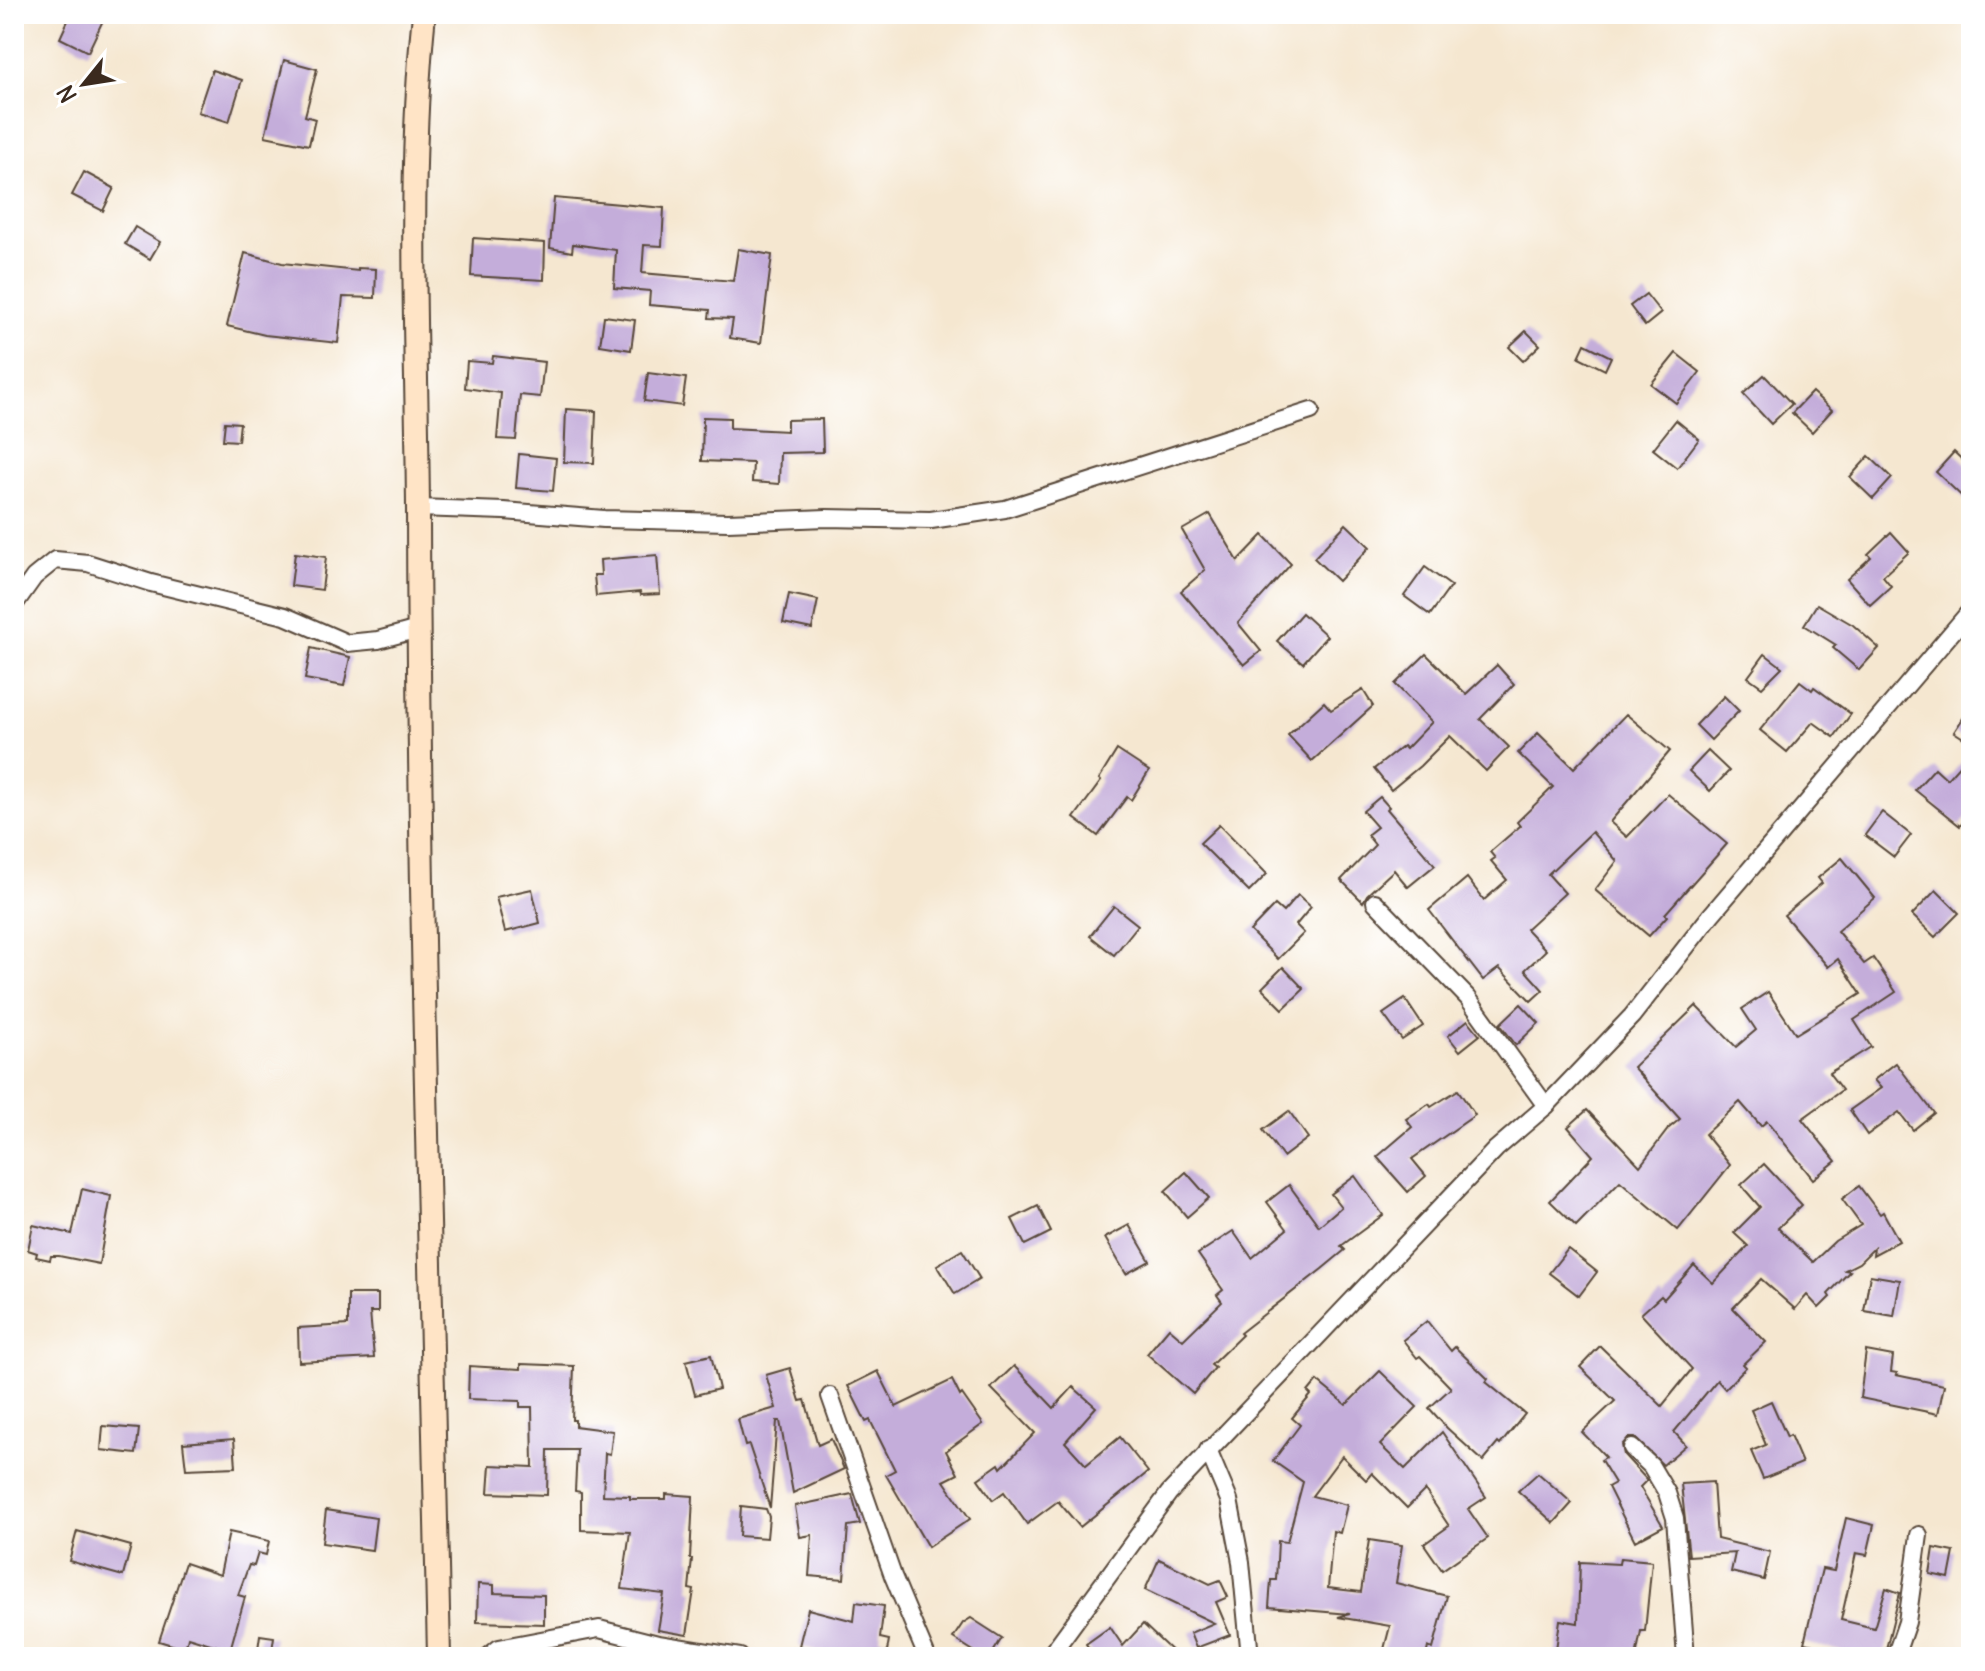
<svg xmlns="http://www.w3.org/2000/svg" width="1985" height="1671" font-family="Delius,sans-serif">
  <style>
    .building { fill: #c4adda }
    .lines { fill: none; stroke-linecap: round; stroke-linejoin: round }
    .minor-casing { stroke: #574639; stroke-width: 20 }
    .secondary-casing { stroke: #574639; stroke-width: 26 }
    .minor { stroke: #fff; stroke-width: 16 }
    .secondary { stroke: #ffe4c6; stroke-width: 22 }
  </style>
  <rect width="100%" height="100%" fill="#fff"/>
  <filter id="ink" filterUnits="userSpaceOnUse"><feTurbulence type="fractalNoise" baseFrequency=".0125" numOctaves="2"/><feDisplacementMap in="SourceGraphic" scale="16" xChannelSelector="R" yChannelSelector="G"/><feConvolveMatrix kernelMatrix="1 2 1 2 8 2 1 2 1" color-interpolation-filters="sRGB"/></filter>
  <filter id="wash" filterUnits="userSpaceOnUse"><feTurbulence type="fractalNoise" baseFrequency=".006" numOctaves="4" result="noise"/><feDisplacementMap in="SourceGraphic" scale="32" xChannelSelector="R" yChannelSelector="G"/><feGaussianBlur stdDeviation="1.8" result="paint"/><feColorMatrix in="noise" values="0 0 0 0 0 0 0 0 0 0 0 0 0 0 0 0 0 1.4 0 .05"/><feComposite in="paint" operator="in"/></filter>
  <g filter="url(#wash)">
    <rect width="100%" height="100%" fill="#f5e7d0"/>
    <g id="blocks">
      <g class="building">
        <polygon points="71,14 106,14 88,52 60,38"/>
        <polygon points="284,60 317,69 305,116 315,119 309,145 265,136"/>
        <polygon points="212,70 242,80 229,122 198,112"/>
        <polygon points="84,172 114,188 103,211 72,195"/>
        <polygon points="554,198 664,208 662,246 644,245 642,273 733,281 738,249 772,255 761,343 730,338 733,319 709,318 710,310 649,305 650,291 614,288 616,250 573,244 572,252 550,248"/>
        <polygon points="135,227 160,242 150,259 125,244"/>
        <polygon points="473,238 545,243 544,280 471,276"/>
        <polygon points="245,253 282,263 358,271 358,268 376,269 375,298 343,297 338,343 265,335 227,326"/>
        <polygon points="1646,294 1661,313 1645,326 1630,306"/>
        <polygon points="604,316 635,320 631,350 600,345"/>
        <polygon points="1526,331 1540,345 1523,361 1509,347"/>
        <polygon points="1585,344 1611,357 1605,370 1579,357"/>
        <polygon points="1676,353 1700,372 1676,403 1651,384"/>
        <polygon points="493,356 544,362 540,397 520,395 516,440 497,439 501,393 465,388 467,361 492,363"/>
        <polygon points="648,373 686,378 682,406 644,401"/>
        <polygon points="1764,375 1792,404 1771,424 1743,394"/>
        <polygon points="1812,392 1832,410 1812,432 1792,413"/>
        <polygon points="566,409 596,411 594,463 564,462"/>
        <polygon points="703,417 730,418 730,428 787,431 787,420 822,419 823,452 780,453 779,484 752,482 753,463 702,461"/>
        <polygon points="1676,420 1699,439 1677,468 1653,449"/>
        <polygon points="225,422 240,423 238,441 223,440"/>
        <polygon points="1954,452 1971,468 1971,505 1936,472"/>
        <polygon points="519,454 556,458 553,491 516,488"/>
        <polygon points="1869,456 1892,478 1873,499 1850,477"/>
        <polygon points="1210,514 1238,561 1263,535 1291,564 1238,623 1261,651 1244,665 1181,591 1205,570 1182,530"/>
        <polygon points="1346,524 1370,547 1338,581 1314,558"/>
        <polygon points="1891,532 1909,552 1883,576 1891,586 1870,605 1847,579 1871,557 1868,554"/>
        <polygon points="295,553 326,557 322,590 291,586"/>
        <polygon points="657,555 660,594 641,595 640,592 596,596 594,575 601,575 600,560"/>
        <polygon points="1425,567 1451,586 1430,615 1404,596"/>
        <polygon points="789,594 818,600 812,629 783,623"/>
        <polygon points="1817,604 1853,625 1879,648 1859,670 1833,648 1836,645 1804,625"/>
        <polygon points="1302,613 1327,636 1303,663 1277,641"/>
        <polygon points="311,648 350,657 344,686 305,679"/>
        <polygon points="1426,654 1466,694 1497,665 1514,684 1480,719 1509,747 1486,771 1450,736 1420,766 1391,790 1374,769 1403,746 1406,749 1432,722 1395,684"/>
        <polygon points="1765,654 1782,667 1762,687 1748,677"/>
        <polygon points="1800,681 1812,690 1814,687 1851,714 1834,737 1813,722 1787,752 1760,730"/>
        <polygon points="1363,690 1373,706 1312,761 1288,735 1324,702 1331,710"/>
        <polygon points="1724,696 1739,711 1711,740 1696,725"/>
        <polygon points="1971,706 1971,743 1954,732"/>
        <polygon points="1626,714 1670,751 1610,822 1627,837 1668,794 1727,844 1665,914 1667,916 1649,936 1595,890 1617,861 1592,832 1548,874 1565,893 1526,929 1546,950 1525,970 1543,990 1531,1001 1499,968 1483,980 1429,910 1467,878 1484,900 1507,880 1491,861 1495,858 1490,852 1520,826 1517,822 1553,787 1518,753 1538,733 1574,768"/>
        <polygon points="1117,750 1149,771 1131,800 1127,797 1098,836 1074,818 1101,781 1099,779"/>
        <polygon points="1708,751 1729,771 1710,791 1689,771"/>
        <polygon points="1971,752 1971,812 1960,826 1915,790 1935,768 1947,779"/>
        <polygon points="1380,797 1389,807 1387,809 1435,865 1408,887 1394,870 1367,895 1363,902 1341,880 1375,845 1367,835 1377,827 1363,811"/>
        <polygon points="1882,812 1911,835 1894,857 1865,835"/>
        <polygon points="1219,825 1267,874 1249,892 1200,843"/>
        <polygon points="1842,858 1875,898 1837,931 1864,964 1873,958 1896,992 1854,1020 1871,1047 1829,1073 1842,1090 1802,1119 1836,1161 1813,1179 1767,1121 1761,1126 1740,1102 1705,1134 1730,1165 1678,1230 1620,1181 1576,1226 1550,1201 1593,1156 1568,1127 1587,1110 1640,1166 1669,1128 1680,1119 1633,1067 1696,1006 1736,1047 1756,1030 1742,1009 1768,992 1796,1034 1861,994 1838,959 1828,967 1784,915 1822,883 1818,878"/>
        <polygon points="532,889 540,923 505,932 496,897"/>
        <polygon points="1936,890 1959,913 1935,937 1912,915"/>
        <polygon points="1298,895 1311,907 1296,925 1304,933 1278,959 1250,931 1275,905 1283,912"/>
        <polygon points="1114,906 1138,925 1114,955 1090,936"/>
        <polygon points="1283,967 1304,989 1283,1009 1262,988"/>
        <polygon points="1405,999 1423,1026 1402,1040 1383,1014"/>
        <polygon points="1521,1004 1539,1023 1516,1045 1500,1024"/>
        <polygon points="1468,1020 1480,1035 1460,1051 1448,1036"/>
        <polygon points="1896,1063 1934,1113 1913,1130 1899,1112 1867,1135 1850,1110 1881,1088 1874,1080"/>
        <polygon points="1458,1090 1475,1115 1412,1159 1426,1176 1408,1192 1377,1157 1412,1127 1406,1119 1429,1104 1431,1107"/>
        <polygon points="1289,1111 1308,1138 1283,1157 1263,1130"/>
        <polygon points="1764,1164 1802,1205 1778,1228 1813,1262 1835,1241 1861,1225 1842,1199 1859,1186 1880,1214 1883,1212 1899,1241 1873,1255 1874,1248 1859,1263 1845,1270 1850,1271 1828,1294 1830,1297 1819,1308 1807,1295 1795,1309 1761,1279 1733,1308 1766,1342 1743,1364 1746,1367 1725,1389 1717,1380 1674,1432 1686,1445 1663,1465 1635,1438 1628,1438 1622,1445 1624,1455 1647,1480 1640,1487 1663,1526 1635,1541 1608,1487 1615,1483 1601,1460 1606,1457 1582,1432 1615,1401 1580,1367 1600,1346 1662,1406 1692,1369 1641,1314 1661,1296 1664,1299 1694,1265 1713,1283 1748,1246 1734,1233 1760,1207 1741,1185"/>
        <polygon points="1186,1172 1209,1198 1187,1217 1165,1191"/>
        <polygon points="1355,1176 1383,1215 1341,1246 1345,1250 1322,1269 1240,1333 1242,1335 1211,1365 1215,1368 1193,1394 1147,1354 1169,1328 1183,1340 1222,1302 1217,1295 1223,1290 1198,1254 1233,1231 1252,1258 1287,1229 1267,1202 1289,1185 1319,1226 1341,1207 1331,1194"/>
        <polygon points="82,1189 111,1196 99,1264 59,1256 51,1256 50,1260 36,1257 37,1253 28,1250 33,1225 72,1234"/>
        <polygon points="1038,1206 1051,1232 1025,1245 1012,1219"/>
        <polygon points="1129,1225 1150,1261 1126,1274 1105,1238"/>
        <polygon points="1568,1249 1597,1272 1579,1296 1549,1273"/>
        <polygon points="962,1250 980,1279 955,1294 937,1265"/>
        <polygon points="1870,1275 1900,1280 1894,1316 1864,1311"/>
        <polygon points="348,1294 378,1294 378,1312 370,1312 374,1358 299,1362 298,1328 348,1325"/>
        <polygon points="1427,1321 1451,1351 1455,1347 1488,1379 1486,1382 1525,1414 1500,1445 1498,1443 1483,1461 1447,1428 1429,1408 1451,1388 1420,1356 1417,1358 1403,1340"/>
        <polygon points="1866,1351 1893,1356 1891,1372 1897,1373 1896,1375 1944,1385 1938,1414 1860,1398"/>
        <polygon points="711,1355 719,1389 695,1395 686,1361"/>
        <polygon points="521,1364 574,1366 572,1420 575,1420 575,1426 613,1431 610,1454 605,1453 603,1495 630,1496 630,1499 666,1499 666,1494 693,1496 690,1559 692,1559 689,1589 694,1590 687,1635 658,1630 664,1594 622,1589 630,1532 581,1530 581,1492 575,1491 577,1450 548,1450 547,1495 488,1493 490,1465 533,1467 532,1407 520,1407 520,1401 468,1399 469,1366 521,1369"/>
        <polygon points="1014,1366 1054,1408 1073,1387 1096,1407 1065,1442 1086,1465 1120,1437 1148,1472 1080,1527 1058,1501 1027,1524 1004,1492 993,1500 978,1479 999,1464 1001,1468 1035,1433 991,1388"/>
        <polygon points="790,1368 800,1401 805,1400 818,1445 831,1439 844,1469 793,1493 780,1421 777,1421 770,1508 749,1445 745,1446 738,1419 776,1408 766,1375"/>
        <polygon points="878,1371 896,1407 952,1380 960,1396 962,1394 983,1424 946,1451 958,1474 944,1481 970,1519 928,1547 886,1475 895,1470 870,1420 866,1422 848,1386"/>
        <polygon points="1380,1371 1417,1407 1380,1445 1405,1469 1442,1432 1486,1497 1468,1509 1488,1538 1442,1570 1424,1544 1449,1526 1425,1490 1407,1508 1372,1473 1366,1480 1342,1456 1312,1496 1347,1505 1340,1533 1333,1531 1328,1588 1361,1592 1369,1540 1402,1545 1396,1583 1447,1596 1433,1649 1428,1647 1426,1657 1382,1657 1390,1626 1338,1617 1350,1614 1269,1607 1271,1580 1276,1580 1278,1541 1287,1542 1303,1482 1273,1461 1300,1425 1292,1418 1311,1395 1308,1392 1317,1381 1346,1405"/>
        <polygon points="1771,1401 1787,1437 1790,1435 1802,1463 1763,1479 1751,1451 1766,1445 1751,1410"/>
        <polygon points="103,1426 139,1429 136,1454 101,1450"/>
        <polygon points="234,1439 236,1467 186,1469 183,1443"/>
        <polygon points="1538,1473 1572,1503 1554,1523 1518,1491"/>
        <polygon points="1713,1482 1717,1539 1770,1552 1764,1580 1731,1572 1735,1553 1689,1556 1681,1484"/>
        <polygon points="852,1494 860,1524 848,1526 844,1579 809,1576 812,1535 800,1537 795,1506"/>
        <polygon points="741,1506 766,1509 769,1517 767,1538 739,1536"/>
        <polygon points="326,1510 376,1518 372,1550 322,1543"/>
        <polygon points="1846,1518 1874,1525 1867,1555 1856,1553 1841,1620 1874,1628 1886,1588 1900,1593 1884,1657 1869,1657 1804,1643 1822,1569 1834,1571"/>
        <polygon points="77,1531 131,1546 123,1576 69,1561"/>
        <polygon points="229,1532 269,1541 266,1555 258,1553 254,1566 249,1565 238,1595 245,1597 230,1650 188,1637 185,1649 159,1641 185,1563 220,1575"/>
        <polygon points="1934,1548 1954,1552 1949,1578 1930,1574"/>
        <polygon points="1620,1558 1652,1561 1645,1631 1641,1631 1636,1657 1555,1657 1560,1620 1578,1623 1580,1562 1619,1564"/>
        <polygon points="1159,1559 1210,1584 1220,1580 1228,1597 1216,1602 1230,1635 1196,1648 1190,1633 1214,1623 1145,1590"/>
        <polygon points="478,1584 494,1585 494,1593 544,1595 544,1624 477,1622"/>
        <polygon points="856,1602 884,1606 880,1638 889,1640 886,1657 842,1657 799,1646 808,1609 854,1621"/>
        <polygon points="971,1618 1002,1638 990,1657 983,1657 953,1638 963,1623"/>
        <polygon points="1143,1624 1178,1657 1095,1657 1086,1644 1110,1627 1123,1646"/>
        <polygon points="260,1635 274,1637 271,1657 257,1656"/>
      </g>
    </g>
  </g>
  <g filter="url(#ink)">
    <use href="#blocks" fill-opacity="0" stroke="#574639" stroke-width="2"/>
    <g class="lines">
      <defs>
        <g id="minor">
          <polyline points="418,508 504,511 604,519 728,522 826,518 931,520 1005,509 1311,411"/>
          <polyline points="14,605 34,577 55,560 88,563 151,583 285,616 347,643 378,640 418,629"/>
          <polyline points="1375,902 1468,998 1546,1106"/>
          <polyline points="830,1396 893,1576 927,1657"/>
          <polyline points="1632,1448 1651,1466 1667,1493 1675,1518 1686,1657"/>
          <polyline points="1208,1450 1229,1500 1241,1562 1250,1657"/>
          <polyline points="488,1657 499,1648 599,1629 658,1644 740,1657"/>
          <polyline points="1049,1657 1169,1493 1496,1149 1546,1106 1632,1016 1711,915 1971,610"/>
          <polyline points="1895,1657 1907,1622 1919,1535"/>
        </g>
        <path id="secondary" d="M424 14C407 178 417 344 418 509 419 892 431 1274 439 1657"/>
      </defs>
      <use href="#minor" class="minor-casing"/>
      <use href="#secondary" class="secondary-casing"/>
      <use href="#minor" class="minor"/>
      <use href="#secondary" class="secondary"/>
    </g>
  </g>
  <rect width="1985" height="1671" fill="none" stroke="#fff" stroke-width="48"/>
  <g transform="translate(84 84) rotate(240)" stroke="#ffffff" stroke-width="6" paint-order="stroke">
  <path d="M0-6L14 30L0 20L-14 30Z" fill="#3b2a1e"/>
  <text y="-12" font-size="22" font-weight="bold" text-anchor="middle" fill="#3b2a1e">N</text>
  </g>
</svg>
